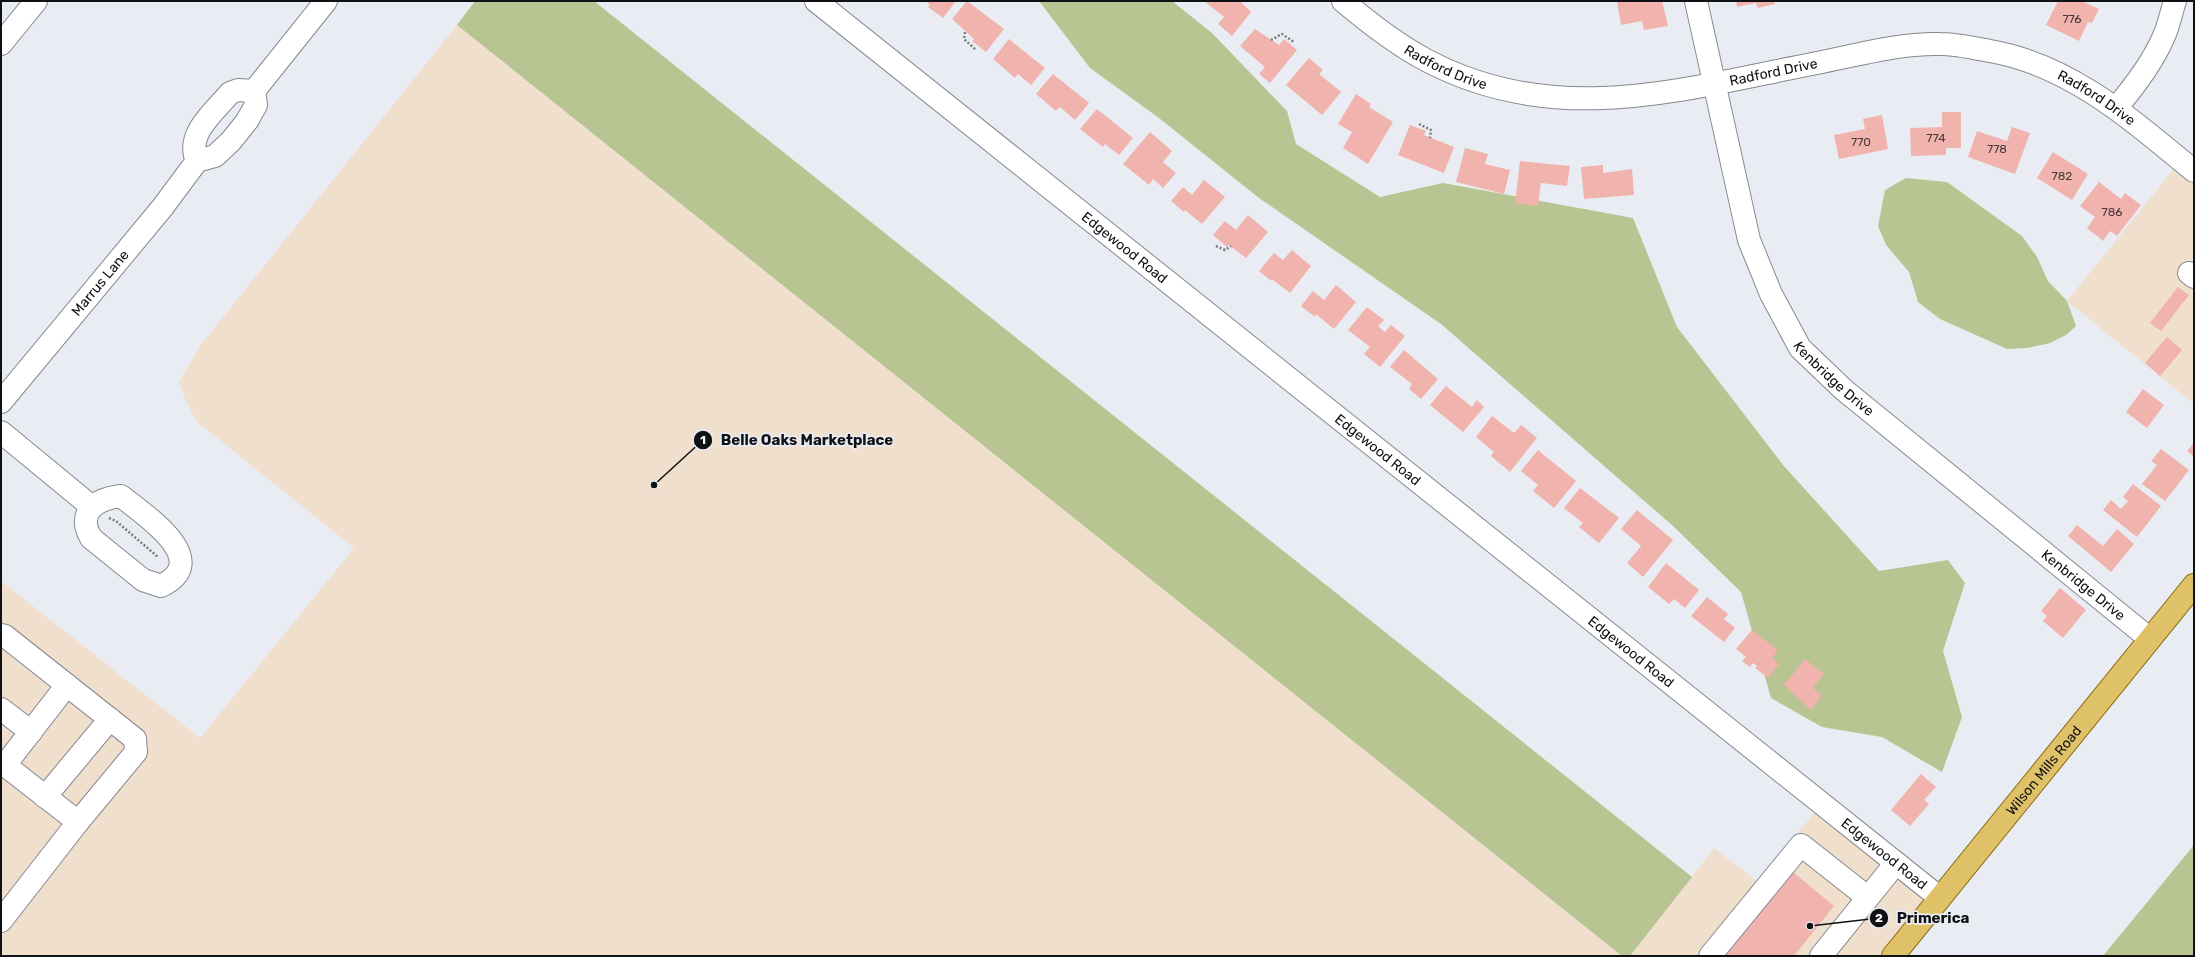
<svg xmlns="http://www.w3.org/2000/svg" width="2195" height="957" font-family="Rubik,sans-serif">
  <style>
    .commercial { fill: #f1dfce }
    .green { fill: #b8c491 }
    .building { fill: #f1b3ae }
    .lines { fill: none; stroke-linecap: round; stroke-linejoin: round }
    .minor-casing { stroke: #85888e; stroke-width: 24 }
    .major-casing { stroke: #88680a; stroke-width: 24 }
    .path { stroke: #77797d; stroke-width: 2.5; stroke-dasharray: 2 2; stroke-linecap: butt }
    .minor { stroke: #fff; stroke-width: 22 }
    .major { stroke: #dfc168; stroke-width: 22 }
    .labels { text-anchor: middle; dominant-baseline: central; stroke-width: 3.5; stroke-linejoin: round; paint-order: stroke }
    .number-label { font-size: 12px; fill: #483a3a }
    .street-label { font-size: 14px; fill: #101114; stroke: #e9edf3 }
    .leader { fill: none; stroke: #101114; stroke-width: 1.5 }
    .callout-dot { fill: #101114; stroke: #e9edf3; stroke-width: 1.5 }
    .mark-label { font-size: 12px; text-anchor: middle; font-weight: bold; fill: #fff }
    .callout-label { font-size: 15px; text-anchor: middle; font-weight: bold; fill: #101114; stroke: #e9edf3; stroke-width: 3.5; stroke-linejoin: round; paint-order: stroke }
  </style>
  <rect width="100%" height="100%" fill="#e9edf3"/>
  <g class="commercial">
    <polygon points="457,25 1573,917 1622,956 1,956 1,581 200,738 354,548 197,422 185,399 179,382 200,346"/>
    <polygon points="2181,160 2194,171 2194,404 2067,301"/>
    <polygon points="1822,804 1940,898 1893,956 1630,956 1714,848 1757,881"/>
  </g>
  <g class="green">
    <polygon points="475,1 594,1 1692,877 1630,956 1622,956 457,25"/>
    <polygon points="1039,1 1172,1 1212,33 1287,111 1296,144 1380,197 1443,183 1633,218 1677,327 1783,465 1879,571 1948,560 1965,583 1943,651 1962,717 1942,772 1882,737 1822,727 1771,698 1741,592 1673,526 1441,324 1259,198 1159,118 1090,68"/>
    <polygon points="1906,178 1947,182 2022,236 2037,257 2048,281 2067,301 2076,326 2066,335 2050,343 2027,348 2007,349 1940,319 1918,302 1909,272 1886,245 1878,226 1885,190"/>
    <polygon points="2194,845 2194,956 2103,956"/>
  </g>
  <g class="building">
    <polygon points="926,1 956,1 943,18 928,7 930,5"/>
    <polygon points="967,1 1004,29 986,52 972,41 974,39 952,19"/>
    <polygon points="1204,1 1240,1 1251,12 1232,36 1218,24 1224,17"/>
    <polygon points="1622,1 1662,1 1668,26 1644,30 1642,21 1621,25 1617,2"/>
    <polygon points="1736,1 1774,1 1775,4 1758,8 1756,3 1737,7"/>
    <polygon points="2058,1 2082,1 2099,9 2092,23 2088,22 2079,41 2046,25"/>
    <polygon points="1255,29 1279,45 1284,39 1297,50 1270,83 1259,74 1265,67 1240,46"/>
    <polygon points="1009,39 1045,68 1031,85 1018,74 1015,78 993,59"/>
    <polygon points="1309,58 1323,70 1319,74 1341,92 1322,115 1286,85"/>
    <polygon points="1053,74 1089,103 1075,120 1060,107 1056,111 1036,94"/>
    <polygon points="1356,94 1371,104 1369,107 1393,122 1368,164 1343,148 1352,132 1338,124"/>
    <polygon points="1097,109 1133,138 1119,155 1105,144 1103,147 1080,129"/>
    <polygon points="1942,112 1961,112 1961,148 1946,148 1946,155 1911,156 1910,128 1942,127"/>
    <polygon points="1882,115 1888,149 1839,159 1834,135 1865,129 1863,119"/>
    <polygon points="1410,125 1426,131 1424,135 1454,147 1444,173 1398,155"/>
    <polygon points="2012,127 2030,133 2015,174 1968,157 1977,131 2007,141"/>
    <polygon points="1150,132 1172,151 1163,162 1176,173 1163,188 1153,179 1149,185 1123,164"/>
    <polygon points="1465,148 1488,154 1485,164 1510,170 1504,194 1456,182"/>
    <polygon points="2053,152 2088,174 2072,200 2037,178"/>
    <polygon points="1520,161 1570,166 1567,186 1541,183 1538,206 1515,203"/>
    <polygon points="1603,165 1603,173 1632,169 1634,195 1584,199 1581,167"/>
    <polygon points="1204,180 1225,197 1202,224 1185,210 1184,212 1171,201 1183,187 1192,195"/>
    <polygon points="2099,182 2121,199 2125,193 2141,205 2117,236 2110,231 2103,241 2087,228 2095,217 2080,206"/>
    <polygon points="1248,215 1268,232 1246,258 1229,245 1227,247 1213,235 1225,221 1236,230"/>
    <polygon points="1292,250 1311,266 1290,293 1272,279 1271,281 1259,271 1274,253 1283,260"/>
    <polygon points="1336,285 1356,302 1334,329 1316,314 1315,317 1301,306 1313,291 1324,300"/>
    <polygon points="2178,287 2189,295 2161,331 2150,323"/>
    <polygon points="1367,307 1384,320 1378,326 1385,332 1391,325 1405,336 1380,367 1364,354 1370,347 1348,330"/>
    <polygon points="2167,337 2182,350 2160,376 2145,363"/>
    <polygon points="1404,350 1438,379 1421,399 1409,389 1412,384 1390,367"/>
    <polygon points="1446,386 1472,407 1477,400 1484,407 1463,432 1430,405"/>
    <polygon points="2143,389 2164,405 2147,428 2126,412"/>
    <polygon points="1492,416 1514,433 1521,425 1537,438 1510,472 1491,456 1494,452 1476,437"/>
    <polygon points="2194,443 2194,457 2187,451"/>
    <polygon points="2161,449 2189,470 2165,501 2142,484 2157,465 2151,461"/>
    <polygon points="1538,450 1576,481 1554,508 1533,491 1538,485 1521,471"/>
    <polygon points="2133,484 2161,506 2137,537 2103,510 2111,500 2121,509 2128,501 2123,497"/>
    <polygon points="1580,488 1619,518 1599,543 1579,527 1583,523 1564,508"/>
    <polygon points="1637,510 1673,540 1643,577 1627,563 1641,546 1621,529"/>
    <polygon points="2077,525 2103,546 2117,529 2134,544 2111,572 2068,536"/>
    <polygon points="1666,563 1699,590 1685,608 1674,599 1669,604 1648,587"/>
    <polygon points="2060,588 2086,610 2063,638 2043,621 2047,616 2041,611"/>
    <polygon points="1707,597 1728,614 1724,619 1735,628 1724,642 1691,616"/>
    <polygon points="1752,630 1778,650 1772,658 1779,664 1768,678 1755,668 1757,666 1753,663 1750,667 1742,661 1746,657 1736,649"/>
    <polygon points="1805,659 1824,674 1813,688 1822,695 1811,710 1784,685"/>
    <polygon points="1921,774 1936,787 1924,800 1929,804 1910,826 1891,810"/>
    <polygon points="1788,868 1834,906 1794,956 1716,956"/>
  </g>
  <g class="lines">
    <defs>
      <g id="minor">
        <path id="s1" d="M816 1 1940 898"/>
        <path id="s2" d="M1343 1C1369 23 1396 44 1426 60 1556 129 1682 89 1817 63 1857 55 1899 43 1940 44 1956 44 1974 48 1990 51 2071 65 2133 121 2194 171"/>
        <path id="s3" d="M1696 1 1749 240 1771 294 1800 348 1844 390 2150 639"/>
        <polyline points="1,44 36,1"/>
        <polyline points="254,91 326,1"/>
        <path d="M2116 108C2134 87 2153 62 2164 36 2169 25 2171 13 2175 1"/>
        <polyline points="2189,273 2194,277"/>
        <path id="s4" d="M1 402 162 208 197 161 215 156 231 141 247 121 256 105 254 91 238 90 230 93C215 111 185 134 197 161"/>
        <polyline points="1,432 92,507"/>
        <path d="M121 496C143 514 215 560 161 586L143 580 91 538C76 512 96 499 121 496Z"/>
        <polyline points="1,635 5,636 135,739 136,752 78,822"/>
        <polyline points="1,709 31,732"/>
        <polyline points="1,762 78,822 1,921"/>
        <polyline points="5,765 67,685"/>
        <polyline points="45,797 110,719"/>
        <polyline points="1710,956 1801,845 1867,897"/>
        <polyline points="1821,956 1896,863"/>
      </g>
      <g id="major">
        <path id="s5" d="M1893 956 2194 585"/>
      </g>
    </defs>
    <use href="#minor" class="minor-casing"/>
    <use href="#major" class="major-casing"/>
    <g class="path">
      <polyline points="965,32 964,39 976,50"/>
      <polyline points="1271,40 1282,34 1294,42"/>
      <polyline points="1419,124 1431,130 1430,138"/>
      <polyline points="1216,246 1225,250 1231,246"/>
      <polyline points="109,518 116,521 158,557"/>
    </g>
    <use href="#minor" class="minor"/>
    <use href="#major" class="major"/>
  </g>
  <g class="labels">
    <g class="number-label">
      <text x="2072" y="19">776</text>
      <text x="1936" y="138">774</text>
      <text x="1861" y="142">770</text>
      <text x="1997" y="149">778</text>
      <text x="2062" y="176">782</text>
      <text x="2112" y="212">786</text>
    </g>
    <g class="street-label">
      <text stroke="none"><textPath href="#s2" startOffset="123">Radford Drive</textPath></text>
      <text stroke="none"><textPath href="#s2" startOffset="458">Radford Drive</textPath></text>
      <text stroke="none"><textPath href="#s2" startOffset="795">Radford Drive</textPath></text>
      <text stroke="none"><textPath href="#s1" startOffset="395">Edgewood Road</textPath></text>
      <text stroke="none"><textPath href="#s4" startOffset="155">Marrus Lane</textPath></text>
      <text stroke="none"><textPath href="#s3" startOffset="410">Kenbridge Drive</textPath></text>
      <text stroke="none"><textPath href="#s1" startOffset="719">Edgewood Road</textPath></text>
      <text stroke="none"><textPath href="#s3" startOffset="734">Kenbridge Drive</textPath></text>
      <text stroke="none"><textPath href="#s1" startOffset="1043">Edgewood Road</textPath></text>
      <text stroke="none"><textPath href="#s5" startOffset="239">Wilson Mills Road</textPath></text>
      <text stroke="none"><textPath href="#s1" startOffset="1367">Edgewood Road</textPath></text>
    </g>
  </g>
  <path class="leader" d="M654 485L703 440M1810 926L1879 918"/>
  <g class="callout-dot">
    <circle cx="654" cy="485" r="4"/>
    <circle cx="1810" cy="926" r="4"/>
    <circle cx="703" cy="440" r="10"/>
    <circle cx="1879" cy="918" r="10"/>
  </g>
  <g class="mark-label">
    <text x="703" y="444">1</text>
    <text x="1879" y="922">2</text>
  </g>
  <g class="callout-label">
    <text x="807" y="445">Belle Oaks Marketplace</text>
    <text x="1933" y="923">Primerica</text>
  </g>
  <rect width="2195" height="957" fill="none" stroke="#101114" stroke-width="4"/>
</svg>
